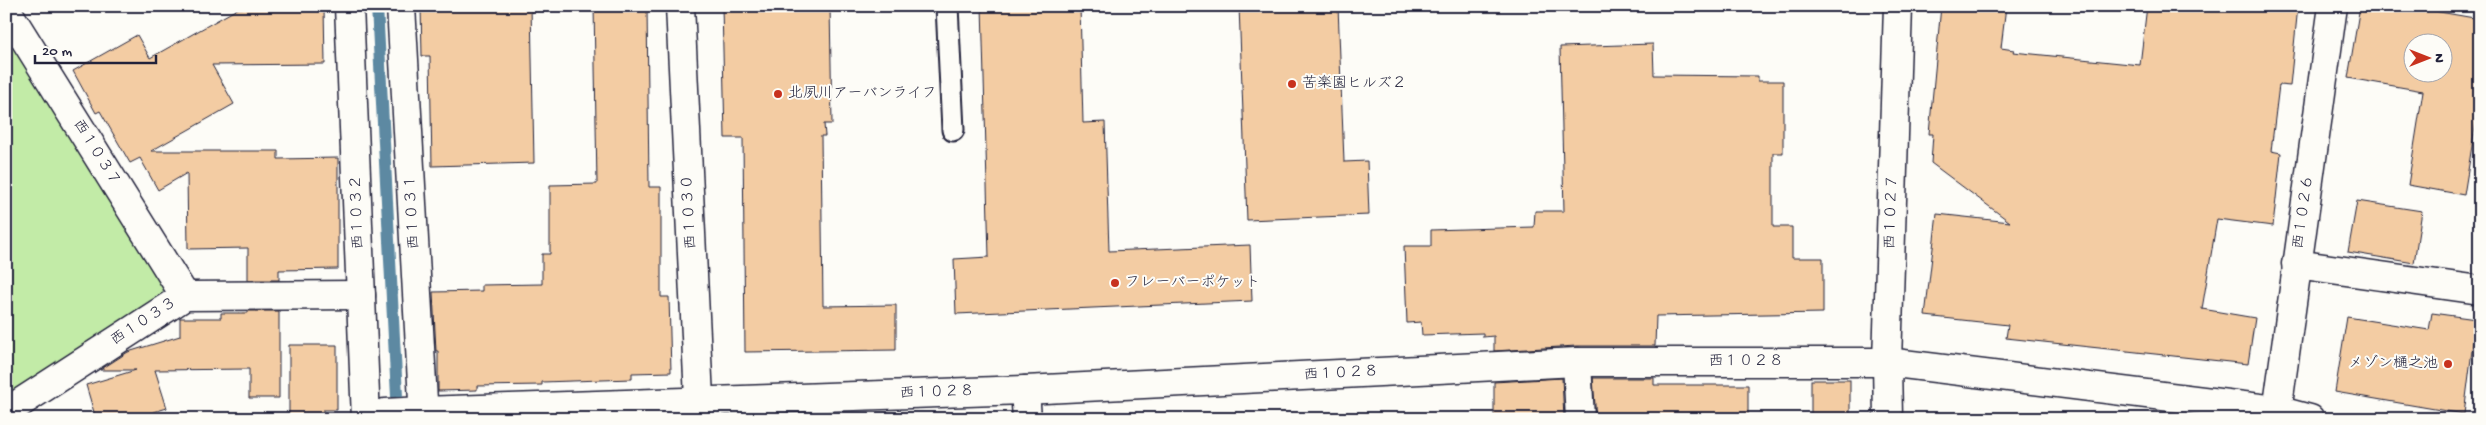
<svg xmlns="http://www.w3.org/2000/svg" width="2486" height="425" font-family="'Gochi Hand','Klee One',sans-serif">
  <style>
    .green { fill: #c2eba7; stroke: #728671 }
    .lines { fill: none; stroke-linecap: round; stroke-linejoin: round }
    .stream { stroke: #5d89a2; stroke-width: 12 }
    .building { fill: #f3cca3; stroke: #22223b; fill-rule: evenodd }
    .service-casing { stroke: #22223b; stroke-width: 25 }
    .minor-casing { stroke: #22223b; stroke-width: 31 }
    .tertiary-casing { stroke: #22223b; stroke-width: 31 }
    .service { stroke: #fdfcf7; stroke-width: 21 }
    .minor { stroke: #fdfcf7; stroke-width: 28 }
    .tertiary { stroke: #fdfcf7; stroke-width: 28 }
    .poi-dot { fill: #c8321e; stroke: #fdfcf7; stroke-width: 2 }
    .labels { text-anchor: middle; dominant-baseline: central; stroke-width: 4; stroke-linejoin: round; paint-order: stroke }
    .poi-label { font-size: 15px; fill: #22223b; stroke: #fdfcf7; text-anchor: start }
    .street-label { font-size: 15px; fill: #22223b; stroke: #fdfcf7 }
  </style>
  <rect width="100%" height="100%" fill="#fdfcf7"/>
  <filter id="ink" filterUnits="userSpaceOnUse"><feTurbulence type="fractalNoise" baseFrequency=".02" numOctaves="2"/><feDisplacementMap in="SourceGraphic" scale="10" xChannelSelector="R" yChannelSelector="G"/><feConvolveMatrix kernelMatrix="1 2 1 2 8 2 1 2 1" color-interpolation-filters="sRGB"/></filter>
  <g filter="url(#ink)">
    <polygon class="green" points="6,33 165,285 159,302 6,395"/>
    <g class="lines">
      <polyline class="stream" points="377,6 398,416"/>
    </g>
    <g class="building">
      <polygon points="421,6 531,6 534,163 432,166 430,56 422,56"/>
      <polygon points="594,6 647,6 649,187 661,187 661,297 669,297 671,372 632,373 632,379 542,382 542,385 477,386 477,390 438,391 438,351 436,351 433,292 482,291 482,285 542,284 542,254 550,254 550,185 597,184"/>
      <polygon points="722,6 830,6 832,124 824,124 825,136 821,136 823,306 896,305 896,350 745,352 743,138 725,138"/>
      <polygon points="982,6 1080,6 1083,123 1105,122 1109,251 1250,245 1252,301 956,314 954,259 989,257"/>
      <polygon points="1239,6 1338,6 1344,162 1367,161 1369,215 1247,220"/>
      <polygon points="1941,6 2006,6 2001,48 2014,50 2013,52 2140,65 2147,6 2298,6 2290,86 2279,85 2271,151 2281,153 2273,226 2217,219 2202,309 2255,318 2248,364 2006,338 2008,325 1925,316 1937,214 2010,222 1931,163 1933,134 1929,134"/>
      <path d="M2360 6H2405L2480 19V97L2464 195 2408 185 2423 91 2348 78ZM2414 42H2444V72H2414Z"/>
      <polygon points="324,7 325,64 212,65 234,104 151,151 278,151 278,159 338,158 338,269 279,270 279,280 248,280 248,248 188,249 187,173 158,190 140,158 130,163 100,111 96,113 73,71 137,35 150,58 239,8"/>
      <polygon points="1653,44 1654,75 1758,76 1758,81 1783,81 1783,153 1773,153 1773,227 1792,227 1792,258 1823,258 1823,313 1656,316 1655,346 1576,346 1494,351 1494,336 1483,337 1483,333 1422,335 1421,322 1407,323 1404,246 1431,246 1431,230 1534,227 1535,211 1564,211 1560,47"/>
      <polygon points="2357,201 2422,211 2414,263 2348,252"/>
      <polygon points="248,311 279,311 279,398 249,398 249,369 155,370 167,408 131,419 96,419 86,385 136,370 100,370 128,352 180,336 180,318 221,318 221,313 248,313"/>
      <polygon points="2432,313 2476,319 2464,414 2335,392 2347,317 2429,330"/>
      <polygon points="289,345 337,345 337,410 323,410 323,419 289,419"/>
      <polygon points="1562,378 1564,419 1494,419 1494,382"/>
      <polygon points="1593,378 1654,378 1654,385 1748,385 1748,419 1596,419"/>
      <rect x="1811" y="380" width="39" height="39"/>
    </g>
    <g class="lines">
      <defs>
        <polyline id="service" points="947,6 953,130"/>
        <g id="minor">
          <polyline points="349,6 366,419"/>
          <polyline points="401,6 424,419"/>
          <polyline points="680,6 700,419"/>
          <polyline points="6,9 185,296"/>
          <polyline points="2296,264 2480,290"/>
          <polyline points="1577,362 1580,419"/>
          <polyline points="1025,390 1027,419"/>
          <polyline points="6,412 185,296 361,295"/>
          <polyline points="370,419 385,413 423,411 1025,390 1577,362 1887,362 2276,410 2310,419"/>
          <polyline points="2276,419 2333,6"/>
        </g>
        <polyline id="tertiary" points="1888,419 1887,362 1898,6"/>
      </defs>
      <use href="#service" class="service-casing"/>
      <use href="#minor" class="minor-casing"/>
      <use href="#tertiary" class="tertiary-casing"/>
      <use href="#service" class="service"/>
      <use href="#minor" class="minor"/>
      <use href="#tertiary" class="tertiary"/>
    </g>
  </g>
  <g class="poi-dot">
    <circle cx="1292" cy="84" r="5"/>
    <circle cx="778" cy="94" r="5"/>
    <circle cx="1115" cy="283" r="5"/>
    <circle cx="2448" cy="364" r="5"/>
  </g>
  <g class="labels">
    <g class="poi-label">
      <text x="1302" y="84">苦楽園ヒルズ２</text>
      <text x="788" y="94">北夙川アーバンライフ</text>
      <text x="1125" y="283">フレーバーポケット</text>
      <text x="2438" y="364" text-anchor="end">メゾン樋之池</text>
    </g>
    <g class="street-label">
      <text transform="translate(96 153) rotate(58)">西１０３７</text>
      <text transform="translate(358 212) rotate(-92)">西１０３２</text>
      <text transform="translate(413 212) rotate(-93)">西１０３１</text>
      <text transform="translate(690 212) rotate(-93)">西１０３０</text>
      <text transform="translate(1892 212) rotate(-88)">西１０２７</text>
      <text transform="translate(2304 212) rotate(-82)">西１０２６</text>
      <text transform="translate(144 322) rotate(-33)">西１０３３</text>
      <text x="1746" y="362">西１０２８</text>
      <text transform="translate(1341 374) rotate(-3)">西１０２８</text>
      <text transform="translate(937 393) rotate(-2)">西１０２８</text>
    </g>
  </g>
  <rect width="2486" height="425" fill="none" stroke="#fdfcf7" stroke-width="25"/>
  <rect x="12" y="12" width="2461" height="400" fill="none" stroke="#22223b" stroke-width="2" filter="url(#ink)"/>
  <g transform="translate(2428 58) rotate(90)"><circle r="24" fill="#fdfcf7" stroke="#a5a5ac"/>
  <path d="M0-4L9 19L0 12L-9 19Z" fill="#c8321e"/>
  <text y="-8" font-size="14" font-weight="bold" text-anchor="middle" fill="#22223b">N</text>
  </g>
  <path d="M35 55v8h121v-8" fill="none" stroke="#22223b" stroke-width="2.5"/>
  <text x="42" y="55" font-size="15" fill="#22223b" stroke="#fdfcf7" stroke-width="4" paint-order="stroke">20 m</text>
</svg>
